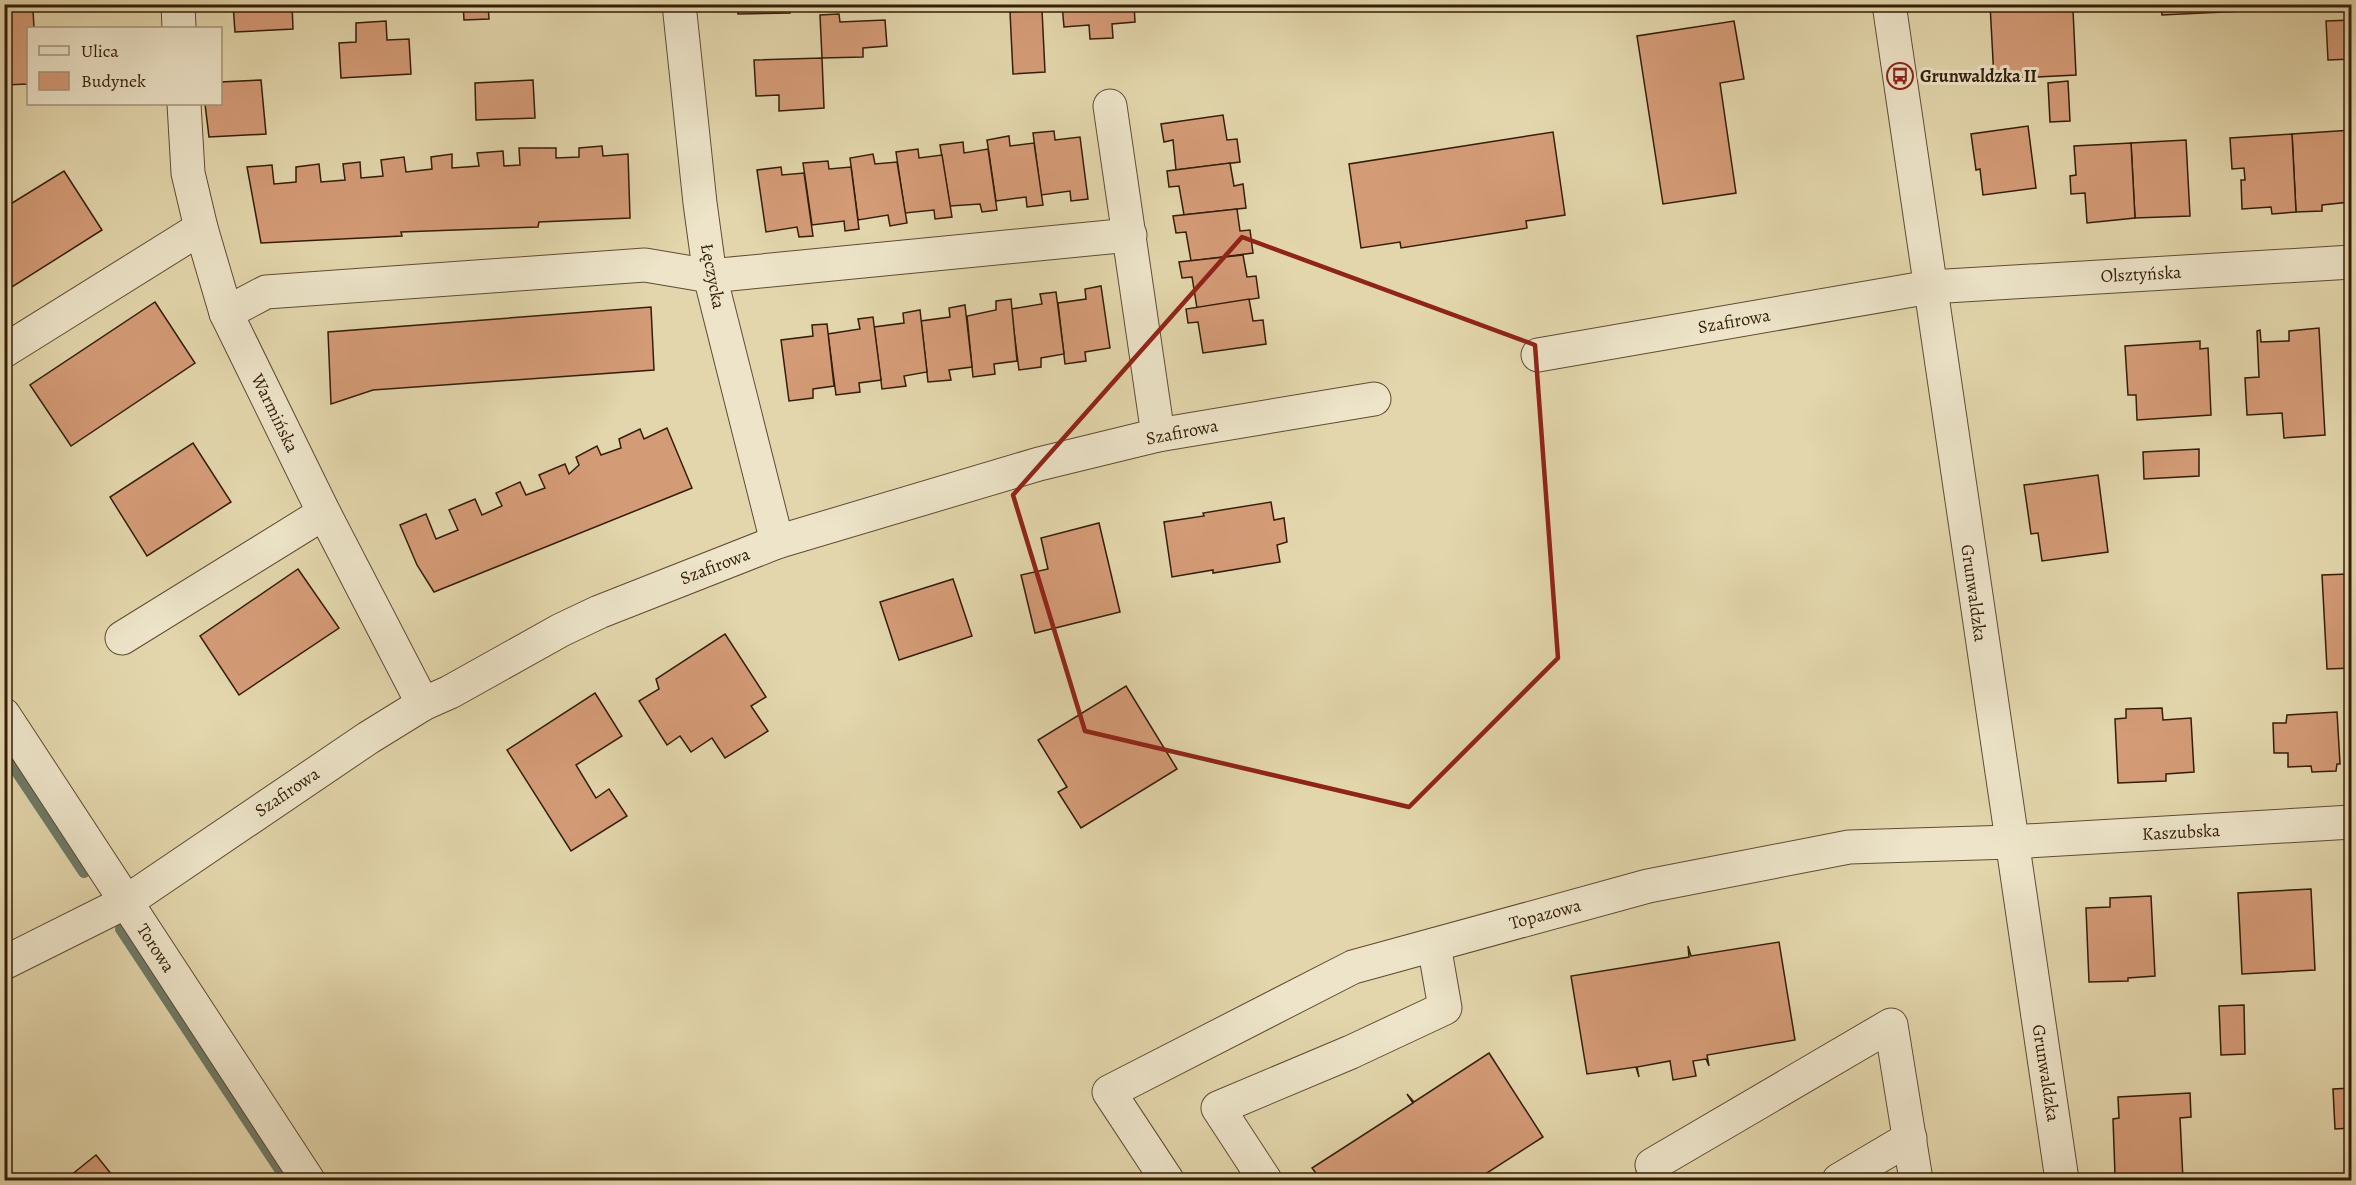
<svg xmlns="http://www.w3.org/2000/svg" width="2356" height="1185" font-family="Alegreya,serif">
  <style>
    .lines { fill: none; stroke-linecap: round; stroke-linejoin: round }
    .stream { stroke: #6e7b68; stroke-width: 12 }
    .building { fill: #d49b77; stroke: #341e08; stroke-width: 1.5 }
    .minor-casing { stroke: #604c31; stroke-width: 35 }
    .minor { stroke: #ede4c9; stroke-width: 33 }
    .marked { fill: none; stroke: #8f2418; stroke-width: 4.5; stroke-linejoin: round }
    .labels { text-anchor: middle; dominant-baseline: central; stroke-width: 6; stroke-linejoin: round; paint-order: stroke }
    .poi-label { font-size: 18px; font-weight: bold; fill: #341e08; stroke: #ede4c9; text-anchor: start }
    .street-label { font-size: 18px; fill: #341e08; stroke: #ede4c9 }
  </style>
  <rect width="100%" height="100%" fill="#e3d6ac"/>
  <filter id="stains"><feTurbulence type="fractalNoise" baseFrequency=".00333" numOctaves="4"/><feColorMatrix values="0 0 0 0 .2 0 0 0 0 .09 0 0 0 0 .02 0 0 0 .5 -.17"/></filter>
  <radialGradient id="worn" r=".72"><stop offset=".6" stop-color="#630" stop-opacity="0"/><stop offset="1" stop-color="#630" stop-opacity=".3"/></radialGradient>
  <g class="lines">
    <g class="stream">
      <polyline points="4,752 84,872"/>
      <polyline points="121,929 287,1180"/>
    </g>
  </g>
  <g class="building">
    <polygon points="4,4 7,4 7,12 33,10 34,28 28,28 28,84 4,85"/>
    <polygon points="233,4 292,4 293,29 235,32"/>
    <polygon points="463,4 488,4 489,19 464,20"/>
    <polygon points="564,4 583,4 583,7 564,9"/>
    <polygon points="738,4 789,4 790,13 738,14"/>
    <polygon points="1062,4 1134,4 1135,22 1112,24 1113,38 1090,39 1089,25 1064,27"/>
    <polygon points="1990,4 2044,4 2044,11 2073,10 2076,75 1994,79"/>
    <polygon points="2161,4 2244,4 2244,11 2162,15"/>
    <polygon points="1042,10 1045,72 1013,74 1010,12"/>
    <polygon points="839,14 840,22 885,20 887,46 863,48 863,57 822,58 820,15"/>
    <polygon points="2352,20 2352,59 2328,60 2326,21"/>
    <polygon points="386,21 387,40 409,39 411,74 341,78 339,43 356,42 356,23"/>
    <polygon points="1734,21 1744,79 1720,83 1736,193 1663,204 1637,36"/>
    <polygon points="822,58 824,108 779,111 779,95 756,96 754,60"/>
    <polygon points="261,80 266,134 209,137 205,104 220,104 220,82"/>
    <polygon points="533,80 535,118 476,120 475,83"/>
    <polygon points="2068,81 2070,121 2050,122 2048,83"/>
    <polygon points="1223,115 1227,140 1237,139 1240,162 1176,170 1173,140 1164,142 1161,124"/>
    <polygon points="2028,126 2036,188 1983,195 1980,169 1976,170 1971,134"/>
    <polygon points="2352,130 2352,162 2349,162 2350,202 2322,205 2322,211 2296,212 2292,134"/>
    <polygon points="1054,131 1055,140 1080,137 1088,199 1071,201 1070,191 1041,195 1033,133"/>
    <polygon points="1553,132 1565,215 1526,221 1527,228 1401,248 1400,242 1361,248 1349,164"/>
    <polygon points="2292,134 2296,212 2272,214 2271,207 2242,209 2241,180 2245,180 2244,168 2232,169 2230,138"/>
    <polygon points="1009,136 1010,146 1034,143 1043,205 1027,207 1026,197 996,201 987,140"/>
    <polygon points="2186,140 2190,216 2135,218 2131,143"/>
    <polygon points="963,142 964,153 988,149 997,210 982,212 980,204 950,206 940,145"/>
    <polygon points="2131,143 2135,218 2087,223 2085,193 2071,194 2070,176 2076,175 2074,146"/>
    <polygon points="602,146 603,156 628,154 630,218 539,222 538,227 401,232 402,236 261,243 247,167 272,165 274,184 296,182 296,167 319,164 321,182 345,180 343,164 360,162 361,178 383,176 381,160 404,157 406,172 432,169 431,157 452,154 452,168 479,166 477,153 503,151 504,166 520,165 519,148 556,148 556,158 579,157 579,148"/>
    <polygon points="918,149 919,158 942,155 952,217 935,219 934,210 905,213 896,152"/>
    <polygon points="873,154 875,164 897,162 907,223 890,226 888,215 858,220 850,158"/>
    <polygon points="828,161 829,169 851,167 859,229 845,231 844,221 812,225 803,163"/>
    <polygon points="1230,163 1234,186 1243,184 1246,208 1184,215 1179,186 1169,187 1167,171"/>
    <polygon points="781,167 782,175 804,173 813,236 799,237 797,227 766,232 757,170"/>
    <polygon points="64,171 102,230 4,292 4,208"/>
    <polygon points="1237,209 1240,231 1250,230 1253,253 1191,261 1186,232 1176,233 1173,216"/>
    <polygon points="1243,255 1247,277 1256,276 1259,298 1197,308 1192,277 1182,278 1179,262"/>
    <polygon points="1101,286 1110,348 1085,352 1086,361 1065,364 1058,303 1086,299 1085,289"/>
    <polygon points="1056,292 1064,354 1041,358 1041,367 1019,370 1011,309 1042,304 1040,294"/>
    <polygon points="1011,299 1017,361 994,364 995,374 973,377 967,316 996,310 996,301"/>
    <polygon points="1249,299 1253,321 1263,320 1266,344 1203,353 1198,322 1188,323 1186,309"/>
    <polygon points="155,302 195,363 71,446 30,385"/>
    <polygon points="965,305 972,367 949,370 951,380 928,382 921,321 950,317 949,308"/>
    <polygon points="651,307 654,370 373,390 331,404 328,332"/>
    <polygon points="920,310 927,372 904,376 906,386 882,389 874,327 904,323 903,313"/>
    <polygon points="873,317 881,380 859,383 860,392 836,395 828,334 860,329 858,319"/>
    <polygon points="827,324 834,386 813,389 813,398 789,401 781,340 813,336 812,325"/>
    <polygon points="2319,328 2325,435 2284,438 2282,413 2247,415 2245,378 2259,377 2257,331 2260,330 2261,342 2289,341 2289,331"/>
    <polygon points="2200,341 2200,349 2208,348 2211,415 2137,420 2136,395 2128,395 2125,346"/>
    <polygon points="667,428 692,488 434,592 417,565 400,525 426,514 436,539 458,530 449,510 475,499 482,515 502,506 496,493 520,482 526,495 545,488 539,475 565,464 569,474 579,465 576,457 597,446 601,455 621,448 619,439 640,429 644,439"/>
    <polygon points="193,443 231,502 147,556 110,497"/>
    <polygon points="2199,449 2199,476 2144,479 2143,452"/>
    <polygon points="2098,475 2108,552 2042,561 2038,533 2031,534 2024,485"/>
    <polygon points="1271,502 1274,520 1284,518 1287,542 1277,545 1280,562 1213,573 1213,570 1172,577 1164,522 1204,516 1203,513"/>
    <polygon points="1099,523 1120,612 1035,633 1021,575 1048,569 1041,538"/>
    <polygon points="2348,556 2352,556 2352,668 2327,669 2322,575 2349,574"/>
    <polygon points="298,569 339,628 239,695 200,636"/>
    <polygon points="953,579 972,636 899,660 880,602"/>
    <polygon points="725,634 766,697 751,706 768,731 725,758 712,738 691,752 680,736 667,745 639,701 659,689 656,679"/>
    <polygon points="1126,686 1177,769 1081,828 1058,792 1067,787 1038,740"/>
    <polygon points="595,693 622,736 576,765 596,798 609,789 627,816 571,851 507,750"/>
    <polygon points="2162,708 2163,720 2191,718 2194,772 2166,774 2166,781 2118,783 2115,719 2126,718 2126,709"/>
    <polygon points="2337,712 2340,764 2337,764 2336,771 2312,772 2311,766 2288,767 2288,753 2274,753 2273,723 2286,723 2287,715"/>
    <polygon points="2311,889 2315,970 2242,974 2238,893"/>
    <polygon points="2151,896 2155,976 2128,978 2128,981 2089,982 2086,908 2110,907 2110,898"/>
    <polygon points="1779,942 1795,1040 1707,1055 1709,1066 1706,1059 1693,1061 1696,1076 1673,1080 1670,1061 1637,1067 1639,1077 1636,1067 1587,1074 1571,976 1689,957 1688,946 1691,956"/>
    <polygon points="2244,1005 2245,1054 2221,1055 2219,1006"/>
    <polygon points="1489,1053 1543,1137 1476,1180 1321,1180 1312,1168 1413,1103 1407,1094 1414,1102"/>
    <polygon points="2352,1088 2352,1128 2335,1129 2333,1089"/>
    <polygon points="2190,1093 2191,1117 2180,1118 2183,1180 2129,1180 2129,1175 2115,1175 2113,1119 2119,1118 2118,1097"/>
    <polygon points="96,1155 116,1180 65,1180"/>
  </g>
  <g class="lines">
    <defs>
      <g id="minor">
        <polyline points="178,4 179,28"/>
        <polyline points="679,4 700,203 710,276 777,542"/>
        <polyline points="1889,4 2062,1180"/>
        <polyline points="184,104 188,173 201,228 226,313 324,513 423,704"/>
        <polyline points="1110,106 1158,435"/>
        <polyline points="226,313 266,292 645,265 710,276 1130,235"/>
        <polyline points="4,351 201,228"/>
        <polyline points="1538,355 1930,287 2352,262"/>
        <polyline points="122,638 324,513"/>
        <polyline points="4,715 308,1180"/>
        <polyline points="4,963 126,902 368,738 423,704 450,692 561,630 599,612 777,542 1039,464 1158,435 1374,399"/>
        <polyline points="1652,1165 1891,1025 1916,1180"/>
        <polyline points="1167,1180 1109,1092 1353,967 1648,886 1849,847 2011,842 2352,822"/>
        <polyline points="1265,1180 1218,1108 1351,1052 1445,1008 1434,945"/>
        <polyline points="1839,1180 1910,1138"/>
      </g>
    </defs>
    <use href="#minor" class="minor-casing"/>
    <use href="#minor" class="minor"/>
  </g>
  <path class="marked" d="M1242 237 1535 345 1558 658 1409 807 1085 731 1013 495Z"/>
  <defs>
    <symbol id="bus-ring" viewBox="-11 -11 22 22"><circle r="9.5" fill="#ede4c9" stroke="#8f2418" stroke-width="1.5"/><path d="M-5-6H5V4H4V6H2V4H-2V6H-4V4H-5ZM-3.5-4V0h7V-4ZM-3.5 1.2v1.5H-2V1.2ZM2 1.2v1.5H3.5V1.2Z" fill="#8f2418"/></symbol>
  </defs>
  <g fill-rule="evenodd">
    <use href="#bus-ring" x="1885" y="61" width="30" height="30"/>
  </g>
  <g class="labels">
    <g class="poi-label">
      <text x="1920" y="76">Grunwaldzka II</text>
    </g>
    <g class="street-label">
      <text transform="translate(2141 274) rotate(-3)">Olsztyńska</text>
      <text transform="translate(713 276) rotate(79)">Łęczycka</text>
      <text transform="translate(1734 321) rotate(-10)">Szafirowa</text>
      <text transform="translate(275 413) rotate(64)">Warmińska</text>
      <text transform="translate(1182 432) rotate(-11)">Szafirowa</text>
      <text transform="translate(715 566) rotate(-21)">Szafirowa</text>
      <text transform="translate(1974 593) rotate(82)">Grunwaldzka</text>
      <text transform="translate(287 792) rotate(-34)">Szafirowa</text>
      <text transform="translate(2181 832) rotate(-3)">Kaszubska</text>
      <text transform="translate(1545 914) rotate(-15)">Topazowa</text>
      <text transform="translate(156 948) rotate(57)">Torowa</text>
      <text transform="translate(2046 1073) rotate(81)">Grunwaldzka</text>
    </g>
  </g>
  <rect width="2356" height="1185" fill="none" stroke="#e3d6ac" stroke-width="24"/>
  <rect x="6" y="6" width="2344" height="1173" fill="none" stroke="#341e08" stroke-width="3"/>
  <rect x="12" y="12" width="2332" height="1161" fill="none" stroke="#341e08" stroke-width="1.5"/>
  <rect x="27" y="27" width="195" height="78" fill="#ede4c9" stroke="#a3957c" stroke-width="1.5"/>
  <rect x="39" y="46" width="30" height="9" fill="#ede4c9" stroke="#a3957c" stroke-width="1.5"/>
  <text x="81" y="57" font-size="18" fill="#341e08">Ulica</text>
  <rect x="39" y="72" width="30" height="18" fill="#d49b77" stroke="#a3957c" stroke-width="1.5"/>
  <text x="81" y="87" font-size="18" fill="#341e08">Budynek</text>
  <rect width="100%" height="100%" filter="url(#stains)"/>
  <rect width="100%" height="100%" fill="url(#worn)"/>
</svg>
